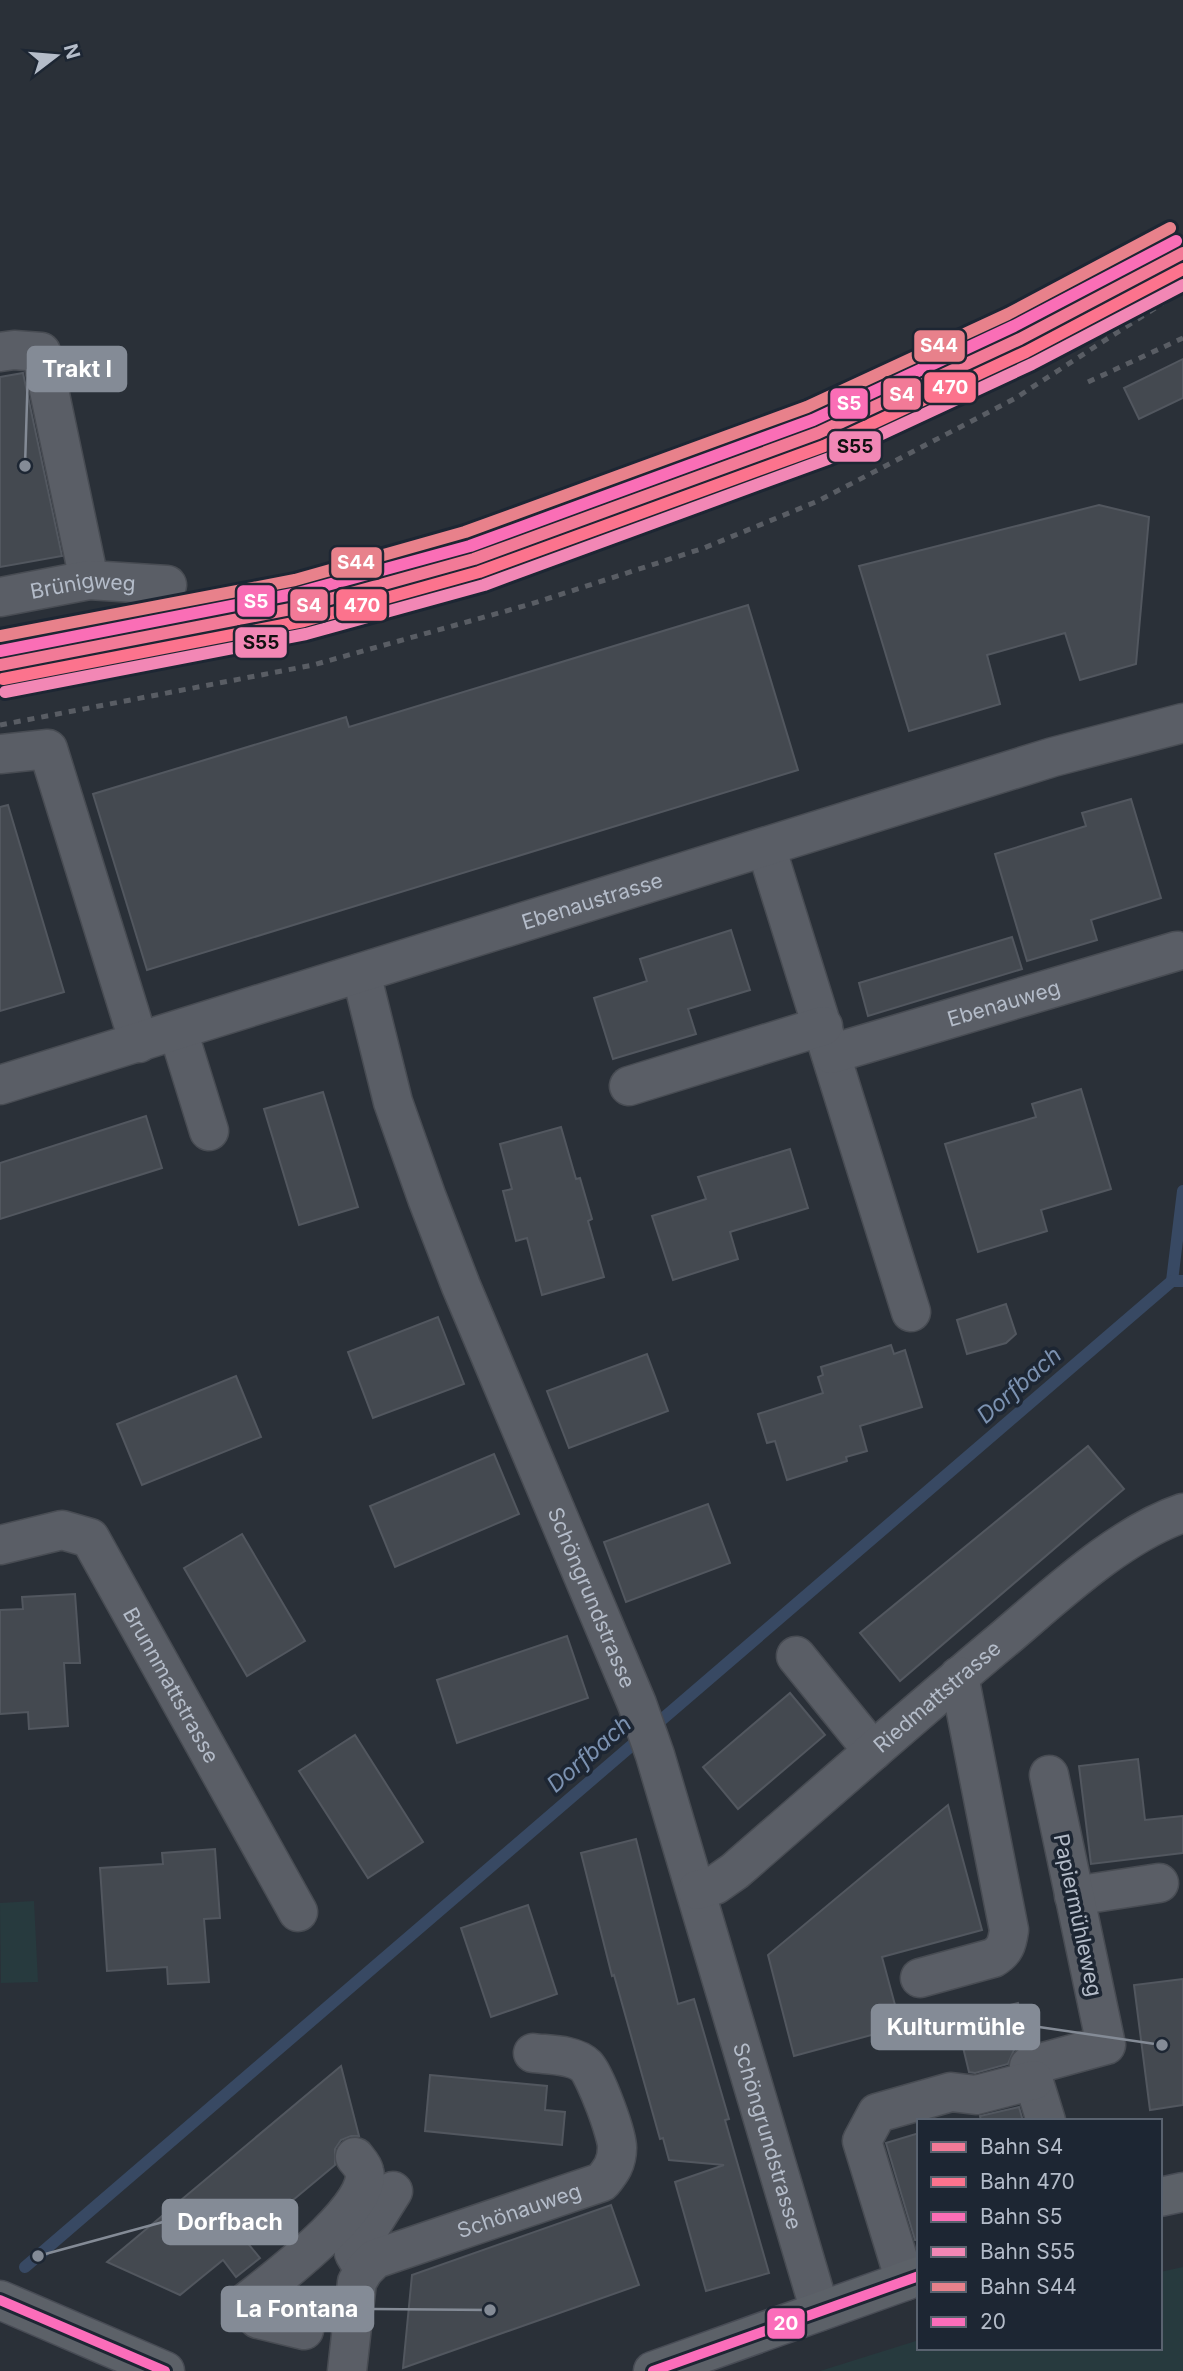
<svg xmlns="http://www.w3.org/2000/svg" width="1183" height="2371" font-family="Inter,sans-serif">
  <style>
    .green { fill: #273a3e }
    .lines { fill: none; stroke-linecap: round; stroke-linejoin: round }
    .stream { stroke: #384963; stroke-width: 12 }
    .building { fill: #444950; stroke: #52575f; stroke-width: 2 }
    .minor-casing { stroke: #484c53; stroke-width: 41 }
    .major-casing { stroke: #484c55; stroke-width: 41 }
    .minor { stroke: #5a5e66; stroke-width: 38 }
    .major { stroke: #5c6168; stroke-width: 38 }
    .rail { stroke: #595d64; stroke-width: 5; stroke-dasharray: 7 7; stroke-linecap: butt }
    .bus-1-casing { stroke: #1d2633; stroke-width: 16 }
    .bus-1 { stroke: #fb6dba; stroke-width: 10 }
    .rail-1-casing { stroke: #1d2633; stroke-width: 18 }
    .rail-2-casing { stroke: #1d2633; stroke-width: 18 }
    .rail-3-casing { stroke: #1d2633; stroke-width: 18 }
    .rail-4-casing { stroke: #1d2633; stroke-width: 18 }
    .rail-5-casing { stroke: #1d2633; stroke-width: 18 }
    .rail-1 { stroke: #f27a97; stroke-width: 12 }
    .rail-2 { stroke: #fc738d; stroke-width: 12 }
    .rail-3 { stroke: #fa6eb6; stroke-width: 12 }
    .rail-4 { stroke: #f287b5; stroke-width: 12 }
    .rail-5 { stroke: #e8818b; stroke-width: 12 }
    .labels { text-anchor: middle; dominant-baseline: central; stroke-width: 7; stroke-linejoin: round; paint-order: stroke }
    .street-label { font-size: 21px; fill: #b4bcc9; stroke: #1d2633 }
    .water-label { font-size: 23px; font-style: italic; fill: #7c92b1; stroke: #1d2633 }
    .leader { fill: none; stroke: #848b96; stroke-width: 2.5 }
    .callout-dot { fill: #848b96; stroke: #1d2633; stroke-width: 2.5 }
    .callout { fill: #848b96; stroke: #848b96; stroke-width: 2.5 }
    .callout-label { font-size: 23px; text-anchor: middle; font-weight: bold; fill: #fff }
    .line-badge { stroke: #1d2633; stroke-width: 2.5 }
    .badge-label { font-size: 19px; text-anchor: middle; font-weight: bold; fill: #fff }
    .pale-badge-label { font-size: 19px; text-anchor: middle; font-weight: bold; fill: #111 }
  </style>
  <rect width="100%" height="100%" fill="#2a3038"/>
  <g class="green">
    <polygon points="34,1901 38,1982 1,1983 0,1903"/>
    <polygon points="1183,2267 1183,2371 820,2371 919,2340 919,2348 1160,2348 1160,2272"/>
  </g>
  <g class="lines">
    <g class="stream">
      <polyline points="1172,1281 1183,1191"/>
      <polyline points="25,2267 1172,1281 1183,1281"/>
    </g>
  </g>
  <g class="building">
    <polygon points="1183,359 1183,398 1139,419 1124,388"/>
    <polygon points="23,373 62,556 0,567 0,377"/>
    <polygon points="1099,505 1149,517 1136,664 1080,680 1065,633 987,655 1000,704 909,731 859,566"/>
    <polygon points="748,605 798,770 147,970 93,794 346,717 349,727"/>
    <polygon points="1131,799 1161,898 1091,920 1097,940 1027,961 995,854 1086,826 1082,813"/>
    <polygon points="8,805 64,992 0,1011 0,807"/>
    <polygon points="731,930 750,990 688,1009 696,1034 613,1059 594,998 647,981 640,959"/>
    <polygon points="1012,937 1022,969 868,1016 859,983"/>
    <polygon points="1081,1089 1111,1189 1041,1210 1047,1231 978,1252 945,1144 1036,1117 1032,1104"/>
    <polygon points="323,1092 358,1207 299,1225 264,1109"/>
    <polygon points="146,1116 162,1168 0,1219 0,1163"/>
    <polygon points="561,1127 576,1179 580,1178 592,1219 588,1221 604,1277 542,1295 527,1238 516,1241 503,1191 512,1189 500,1144"/>
    <polygon points="790,1149 808,1208 730,1232 738,1259 673,1280 652,1216 706,1199 698,1177"/>
    <polygon points="1006,1304 1016,1334 1006,1343 967,1354 957,1320"/>
    <polygon points="438,1317 464,1384 373,1418 348,1352"/>
    <polygon points="891,1345 894,1354 905,1350 922,1407 860,1426 867,1451 846,1457 847,1461 787,1480 775,1441 767,1443 758,1414 823,1393 818,1377 823,1375 821,1367"/>
    <polygon points="647,1354 668,1411 569,1448 547,1391"/>
    <polygon points="236,1376 261,1437 142,1485 117,1424"/>
    <polygon points="1088,1446 1124,1489 900,1681 860,1633"/>
    <polygon points="494,1454 519,1514 395,1567 370,1506"/>
    <polygon points="708,1504 730,1563 626,1602 604,1542"/>
    <polygon points="242,1534 305,1641 247,1676 184,1568"/>
    <polygon points="75,1594 80,1663 64,1663 68,1726 29,1729 28,1712 0,1714 0,1610 23,1609 22,1597"/>
    <polygon points="567,1636 588,1698 457,1743 437,1680"/>
    <polygon points="790,1693 825,1735 738,1809 703,1767"/>
    <polygon points="355,1735 423,1842 368,1878 299,1771"/>
    <polygon points="1138,1759 1145,1820 1183,1816 1183,1853 1091,1864 1079,1766"/>
    <polygon points="948,1805 982,1930 882,1957 901,2027 794,2056 768,1955"/>
    <polygon points="636,1839 678,2004 694,1999 729,2119 725,2120 769,2273 706,2291 675,2182 724,2165 669,2160 663,2138 660,2139 614,1975 612,1976 581,1853"/>
    <polygon points="215,1849 220,1918 204,1919 209,1982 168,1984 167,1967 107,1971 100,1868 163,1864 162,1853"/>
    <polygon points="528,1905 557,1994 491,2017 461,1928"/>
    <polygon points="1183,1979 1183,2105 1150,2110 1134,1985"/>
    <polygon points="1018,2003 1028,2044 1014,2050 1008,2064 975,2073 969,2072 956,2018"/>
    <polygon points="341,2066 359,2136 351,2136 341,2140 335,2149 335,2165 245,2240 260,2258 236,2277 223,2260 180,2295 107,2262"/>
    <polygon points="430,2075 547,2086 545,2110 565,2112 562,2145 425,2131"/>
    <polygon points="1019,2107 1023,2121 981,2121 980,2116"/>
    <polygon points="919,2133 919,2240 915,2240 886,2143"/>
    <polygon points="611,2205 639,2285 403,2368 412,2275"/>
  </g>
  <g class="lines">
    <defs>
      <g id="minor">
        <polyline points="0,352 14,350 41,352 89,580"/>
        <path id="s1" d="M0 597 89 580 167 585"/>
        <polyline points="0,754 48,749 139,1043"/>
        <polyline points="766,847 911,1312"/>
        <path id="s2" d="M361 973 393 1102 427 1198 461 1286 637 1704 655 1755 820 2311"/>
        <polyline points="178,1031 209,1131"/>
        <path id="s3" d="M831 1054 1177 951"/>
        <path id="s4" d="M0 1085 1053 757 1183 723"/>
        <polyline points="629,1086 823,1026"/>
        <path id="s5" d="M0 1545 62 1530 90 1538 298 1912"/>
        <polyline points="796,1656 873,1751"/>
        <path id="s6" d="M697 1890 715 1885 735 1871C825 1793 914 1714 1005 1638 1057 1594 1119 1535 1183 1513"/>
        <polyline points="1074,1896 1159,1883"/>
        <path d="M920 1978 993 1958C1005 1951 1007 1944 1009 1930L959 1676"/>
        <polyline points="1046,2121 1029,2066 1106,2045 1049,1775"/>
        <polyline points="364,2270 354,2253 393,2191"/>
        <polyline points="905,2281 862,2141 877,2113 951,2092 976,2095 1034,2080"/>
        <path d="M304 2330 258 2319 244 2304C270 2283 375 2206 364 2171 363 2166 358 2161 355 2157"/>
        <path id="s7" d="M347 2371 357 2282 364 2270 375 2259 602 2182C611 2171 617 2163 617 2148 618 2136 595 2075 586 2066 574 2054 548 2055 533 2053"/>
      </g>
      <g id="major">
        <polyline points="1160,2197 1183,2192"/>
        <polyline points="0,2300 165,2371"/>
        <polyline points="653,2371 919,2276"/>
      </g>
    </defs>
    <use href="#minor" class="minor-casing"/>
    <use href="#major" class="major-casing"/>
    <use href="#minor" class="minor"/>
    <use href="#major" class="major"/>
    <g class="rail">
      <polyline points="1088,382 1183,338"/>
      <polyline points="0,725 313,665 531,604 704,548 818,501 1014,399 1183,290"/>
    </g>
    <defs>
      <g id="bus-1">
        <polyline points="0,2300 165,2371"/>
        <polyline points="653,2371 919,2276"/>
      </g>
    </defs>
    <use href="#bus-1" class="bus-1-casing"/>
    <use href="#bus-1" class="bus-1"/>
    <defs>
      <polyline id="rail-1" points="0,665 301,607 474,559 818,433 1020,339 1183,253"/>
      <polyline id="rail-2" points="3,679 304,621 479,572 824,446 1026,352 1183,269"/>
      <polyline id="rail-3" points="0,651 298,593 470,546 813,420 1014,326 1176,241"/>
      <polyline id="rail-4" points="5,692 306,634 484,585 830,458 1032,364 1183,285"/>
      <polyline id="rail-5" points="0,636 295,580 465,532 807,407 1008,314 1170,228"/>
    </defs>
    <use href="#rail-1" class="rail-1-casing"/>
    <use href="#rail-2" class="rail-2-casing"/>
    <use href="#rail-3" class="rail-3-casing"/>
    <use href="#rail-4" class="rail-4-casing"/>
    <use href="#rail-5" class="rail-5-casing"/>
    <use href="#rail-1" class="rail-1"/>
    <use href="#rail-2" class="rail-2"/>
    <use href="#rail-3" class="rail-3"/>
    <use href="#rail-4" class="rail-4"/>
    <use href="#rail-5" class="rail-5"/>
  </g>
  <g class="labels">
    <g class="street-label">
      <text stroke="none"><textPath href="#s1" startOffset="84">Brünigweg</textPath></text>
      <text stroke="none"><textPath href="#s4" startOffset="620">Ebenaustrasse</textPath></text>
      <text stroke="none"><textPath href="#s3" startOffset="180">Ebenauweg</textPath></text>
      <text stroke="none"><textPath href="#s2" startOffset="667">Schöngrundstrasse</textPath></text>
      <text stroke="none"><textPath href="#s5" startOffset="261">Brunnmattstrasse</textPath></text>
      <text stroke="none"><textPath href="#s6" startOffset="310">Riedmattstrasse</textPath></text>
      <text transform="translate(1078 1915) rotate(78)">Papiermühleweg</text>
      <text stroke="none"><textPath href="#s2" startOffset="1234">Schöngrundstrasse</textPath></text>
      <text stroke="none"><textPath href="#s7" startOffset="271">Schönauweg</textPath></text>
    </g>
    <g class="water-label">
      <text transform="translate(1019 1385) rotate(-41)">Dorfbach</text>
      <text transform="translate(589 1754) rotate(-41)">Dorfbach</text>
    </g>
  </g>
  <path class="leader" d="M25 466L28 369M1162 2045L1039 2027M38 2256L163 2222M490 2310L373 2309"/>
  <g class="callout-dot">
    <circle cx="25" cy="466" r="7"/>
    <circle cx="1162" cy="2045" r="7"/>
    <circle cx="38" cy="2256" r="7"/>
    <circle cx="490" cy="2310" r="7"/>
  </g>
  <g class="callout">
    <rect x="28" y="347" width="98" height="44" rx="7"/>
    <rect x="872" y="2005" width="167" height="44" rx="7"/>
    <rect x="163" y="2200" width="134" height="44" rx="7"/>
    <rect x="222" y="2287" width="151" height="44" rx="7"/>
  </g>
  <g class="callout-label">
    <text x="77" y="377">Trakt I</text>
    <text x="956" y="2035">Kulturmühle</text>
    <text x="230" y="2230">Dorfbach</text>
    <text x="297" y="2317">La Fontana</text>
  </g>
  <g class="line-badge">
    <rect x="913" y="329" width="53" height="34" rx="7" fill="#e8818b"/>
    <rect x="923" y="371" width="54" height="33" rx="7" fill="#fc738d"/>
    <rect x="882" y="377" width="40" height="34" rx="7" fill="#f27a97"/>
    <rect x="829" y="387" width="40" height="33" rx="7" fill="#fa6eb6"/>
    <rect x="828" y="430" width="54" height="33" rx="7" fill="#f287b5"/>
    <rect x="330" y="546" width="53" height="33" rx="7" fill="#e8818b"/>
    <rect x="236" y="584" width="40" height="34" rx="7" fill="#fa6eb6"/>
    <rect x="289" y="588" width="40" height="34" rx="7" fill="#f27a97"/>
    <rect x="335" y="588" width="53" height="34" rx="7" fill="#fc738d"/>
    <rect x="234" y="626" width="54" height="33" rx="7" fill="#f287b5"/>
    <rect x="766" y="2307" width="40" height="33" rx="7" fill="#fb6dba"/>
  </g>
  <g class="badge-label">
    <text x="939" y="352">S44</text>
    <text x="950" y="394">470</text>
    <text x="902" y="401">S4</text>
    <text x="849" y="410">S5</text>
    <text x="356" y="569">S44</text>
    <text x="256" y="608">S5</text>
    <text x="309" y="612">S4</text>
    <text x="362" y="612">470</text>
    <text x="786" y="2330">20</text>
  </g>
  <g class="pale-badge-label">
    <text x="855" y="453">S55</text>
    <text x="261" y="649">S55</text>
  </g>
  <rect x="917" y="2119" width="245" height="231" fill="#1d2633" stroke="#59626f" stroke-width="2"/>
  <rect x="931" y="2142" width="35" height="10" fill="#f27a97" stroke="#59626f" stroke-width="2"/>
  <text x="980" y="2154" font-size="21" fill="#b4bcc9">Bahn S4</text>
  <rect x="931" y="2177" width="35" height="10" fill="#fc738d" stroke="#59626f" stroke-width="2"/>
  <text x="980" y="2189" font-size="21" fill="#b4bcc9">Bahn 470</text>
  <rect x="931" y="2212" width="35" height="10" fill="#fa6eb6" stroke="#59626f" stroke-width="2"/>
  <text x="980" y="2224" font-size="21" fill="#b4bcc9">Bahn S5</text>
  <rect x="931" y="2247" width="35" height="10" fill="#f287b5" stroke="#59626f" stroke-width="2"/>
  <text x="980" y="2259" font-size="21" fill="#b4bcc9">Bahn S55</text>
  <rect x="931" y="2282" width="35" height="10" fill="#e8818b" stroke="#59626f" stroke-width="2"/>
  <text x="980" y="2294" font-size="21" fill="#b4bcc9">Bahn S44</text>
  <rect x="931" y="2317" width="35" height="10" fill="#fb6dba" stroke="#59626f" stroke-width="2"/>
  <text x="980" y="2329" font-size="21" fill="#b4bcc9">20</text>
  <g transform="translate(56 56) rotate(74)" stroke="#1d2633" stroke-width="5" paint-order="stroke">
  <path d="M0-5L12 26L0 18L-12 26Z" fill="#b4bcc9"/>
  <text y="-10" font-size="19" font-weight="bold" text-anchor="middle" fill="#b4bcc9">N</text>
  </g>
</svg>
